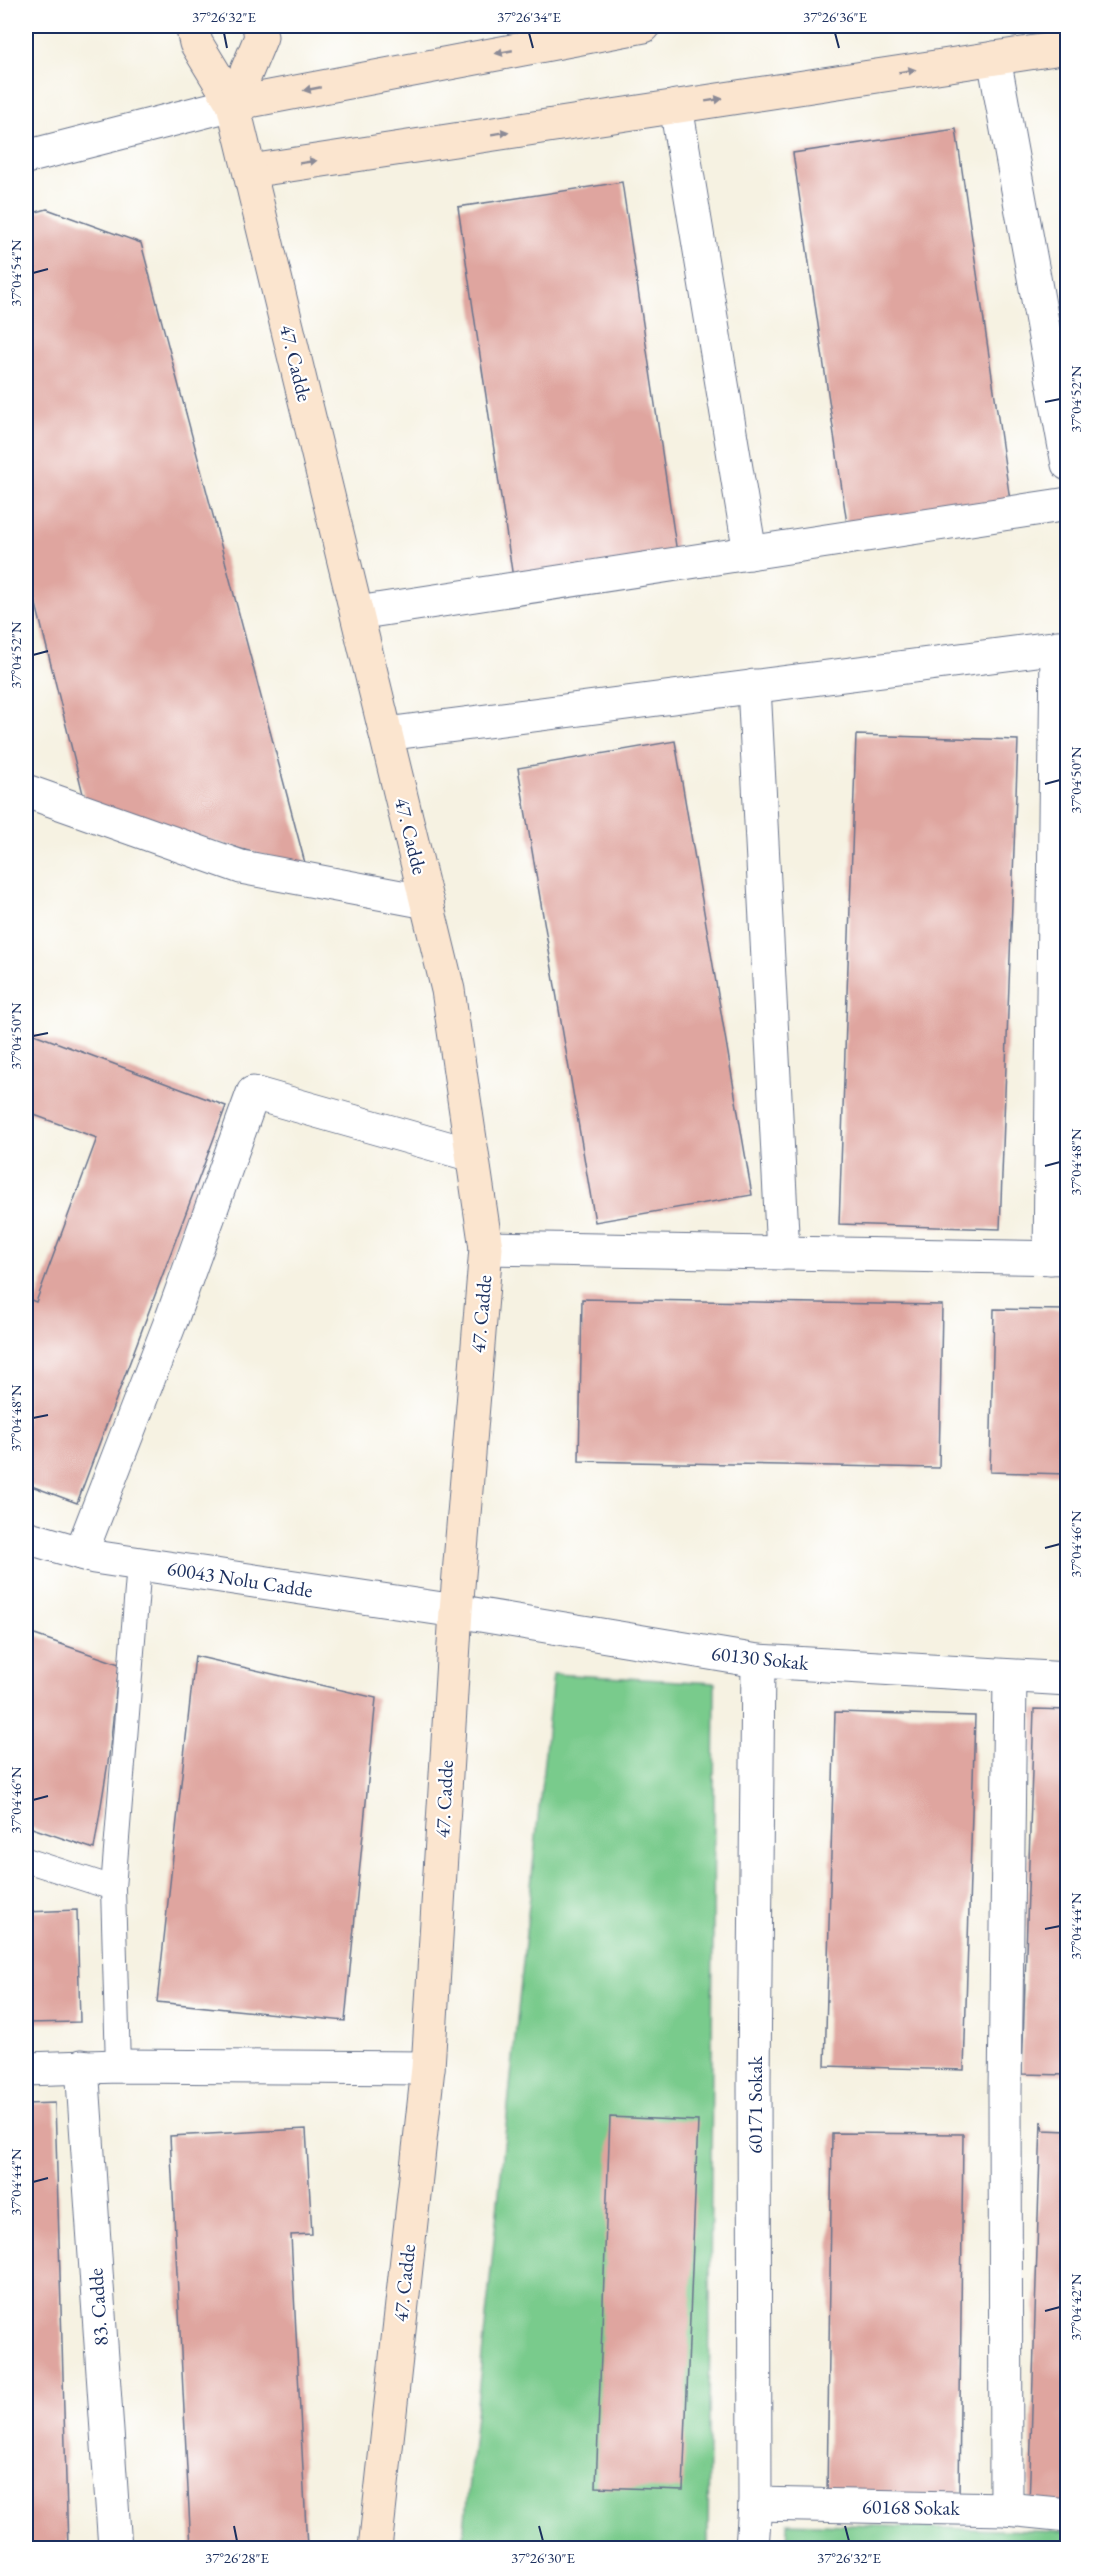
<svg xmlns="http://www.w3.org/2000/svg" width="1093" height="2574" font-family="'EB Garamond',serif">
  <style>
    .green { fill: #79cb8c; stroke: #4a7d75; stroke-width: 1.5 }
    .building { fill: #dfa59f }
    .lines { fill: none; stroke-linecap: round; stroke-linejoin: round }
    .lane-casing { stroke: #68738c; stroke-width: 26 }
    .street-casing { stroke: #68738c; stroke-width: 35 }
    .secondary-casing { stroke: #68738c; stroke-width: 35 }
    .lane { stroke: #fff; stroke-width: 24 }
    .street { stroke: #fff; stroke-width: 33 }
    .secondary { stroke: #fbe5cf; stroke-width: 33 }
    .oneway { fill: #8b8a96 }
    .ticks { fill: none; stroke: #1b2f5e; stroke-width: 2 }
    .labels { text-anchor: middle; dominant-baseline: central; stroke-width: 4.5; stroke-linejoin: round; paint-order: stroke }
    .street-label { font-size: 20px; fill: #1b2f5e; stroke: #fff }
    .neatline { fill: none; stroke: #1b2f5e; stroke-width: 2 }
    .ticks-label { font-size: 15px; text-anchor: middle; fill: #1b2f5e }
  </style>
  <rect width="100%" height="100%" fill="#fff"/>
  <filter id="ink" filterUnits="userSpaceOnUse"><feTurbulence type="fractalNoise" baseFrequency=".0167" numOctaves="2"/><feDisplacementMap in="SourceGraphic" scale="12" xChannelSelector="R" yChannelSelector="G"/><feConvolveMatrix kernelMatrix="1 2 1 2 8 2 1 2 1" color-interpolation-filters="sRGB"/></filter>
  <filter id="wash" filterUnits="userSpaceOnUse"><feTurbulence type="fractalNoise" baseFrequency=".008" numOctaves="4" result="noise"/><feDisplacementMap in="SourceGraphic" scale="24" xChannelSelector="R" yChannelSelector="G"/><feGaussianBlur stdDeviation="1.35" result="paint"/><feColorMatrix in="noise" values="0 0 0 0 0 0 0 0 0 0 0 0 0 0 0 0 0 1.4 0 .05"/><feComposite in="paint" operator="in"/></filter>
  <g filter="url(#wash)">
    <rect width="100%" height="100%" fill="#f6f2e2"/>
    <g class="green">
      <polygon points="553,1674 715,1683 708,2548 462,2548"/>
      <polygon points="788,2523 1067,2532 1067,2548 787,2548"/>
    </g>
    <g id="blocks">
      <g class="building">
        <polygon points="956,129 1010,500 847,524 793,153"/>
        <polygon points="622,182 677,553 513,578 458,207"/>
        <polygon points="47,209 141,243 306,867 86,806 26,564 26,215"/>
        <polygon points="856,735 1018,740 1000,1229 839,1224"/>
        <polygon points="675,741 752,1195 595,1222 518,768"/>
        <polygon points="26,1031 226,1106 77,1503 26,1484 26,1298 36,1302 97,1138 26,1112"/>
        <polygon points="582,1299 942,1305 939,1468 579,1461"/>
        <polygon points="994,1309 1068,1310 1068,1474 990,1472"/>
        <polygon points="26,1632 119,1664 109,1756 94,1849 26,1826"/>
        <polygon points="195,1656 376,1698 345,2021 157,2002"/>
        <polygon points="1034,1709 1068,1710 1068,2075 1022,2074"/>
        <polygon points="835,1712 975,1716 964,2070 825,2066"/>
        <polygon points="77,1910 80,2022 26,2023 26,1912"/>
        <polygon points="55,2103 68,2548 26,2548 26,2104"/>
        <polygon points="610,2117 698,2121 683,2490 596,2487"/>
        <polygon points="1041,2121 1043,2130 1068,2131 1068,2508 1029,2507"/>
        <polygon points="306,2129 312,2234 291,2235 307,2548 191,2548 170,2136"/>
        <polygon points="832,2133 963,2134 959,2496 827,2495"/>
      </g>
    </g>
  </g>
  <g filter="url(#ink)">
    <use href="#blocks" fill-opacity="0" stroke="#68738c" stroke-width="1.5"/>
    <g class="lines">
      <defs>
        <g id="lane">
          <polyline points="26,1860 113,1888 118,2066"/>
          <polyline points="113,1888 139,1564"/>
        </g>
        <g id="street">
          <polyline points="994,58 1068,464"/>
          <polyline points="676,106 750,553"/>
          <polyline points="26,157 233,104"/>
          <polyline points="357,613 1068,504"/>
          <polyline points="754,686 783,1253"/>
          <polyline points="386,734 1068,646"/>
          <polyline points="26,791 241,867 427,902"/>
          <polyline points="486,1248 1068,1258"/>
          <polyline points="1050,1258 1057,647"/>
          <polyline points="26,1537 94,1557 456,1611 758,1661 1068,1679"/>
          <polyline points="81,1553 172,1318 253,1093 472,1155"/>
          <polyline points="82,2066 115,2548"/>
          <polyline points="26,2069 118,2066 428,2068"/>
          <polyline points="755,2504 1006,2509 1068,2515"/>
          <polyline points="1006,2509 1005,2093 1010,1677"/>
          <polyline points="752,2548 755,2504 754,2079 758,1661"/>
        </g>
        <g id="secondary">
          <polyline points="192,26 196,43 233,104 261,37 259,26"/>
          <polyline points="250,171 1068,47"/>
          <polyline points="375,2548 428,2068 456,1611 486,1248 448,990 233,104 644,26"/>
        </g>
      </defs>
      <use href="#lane" class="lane-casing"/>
      <use href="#street" class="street-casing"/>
      <use href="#secondary" class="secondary-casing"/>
      <use href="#lane" class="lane"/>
      <use href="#street" class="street"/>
      <use href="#secondary" class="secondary"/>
    </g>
    <defs><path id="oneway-solid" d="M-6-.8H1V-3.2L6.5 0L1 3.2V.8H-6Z" transform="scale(1.5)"/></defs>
    <g class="oneway">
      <use href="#oneway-solid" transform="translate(504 52) rotate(169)"/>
      <use href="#oneway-solid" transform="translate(907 71) rotate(-9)"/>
      <use href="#oneway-solid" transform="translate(312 89) rotate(169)"/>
      <use href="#oneway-solid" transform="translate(714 100) rotate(-9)"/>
      <use href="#oneway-solid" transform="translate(500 133) rotate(-9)"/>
      <use href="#oneway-solid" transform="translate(308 162) rotate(-9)"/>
    </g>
  </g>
  <path class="ticks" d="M224 33 227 48M529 33 533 48M835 33 839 48M33 273 48 269M1045 402 1060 399M33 655 48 651M1045 784 1060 780M33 1036 48 1033M1045 1166 1060 1162M33 1418 48 1415M1045 1548 1060 1544M33 1800 48 1796M1045 1929 1060 1926M33 2182 48 2178M1045 2311 1060 2307M234 2526 237 2541M539 2526 543 2541M845 2526 849 2541"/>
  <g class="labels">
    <g class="street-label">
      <text transform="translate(296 363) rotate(76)">47. Cadde</text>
      <text transform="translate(411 836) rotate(76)">47. Cadde</text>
      <text transform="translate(481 1314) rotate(-85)">47. Cadde</text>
      <text transform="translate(240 1579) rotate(9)">60043 Nolu Cadde</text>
      <text transform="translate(760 1658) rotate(6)">60130 Sokak</text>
      <text transform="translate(444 1799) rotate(-87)">47. Cadde</text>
      <text transform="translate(755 2105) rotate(-90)">60171 Sokak</text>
      <text transform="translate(404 2283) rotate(-84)">47. Cadde</text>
      <text transform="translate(98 2307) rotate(-94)">83. Cadde</text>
      <text transform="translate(911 2507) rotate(1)">60168 Sokak</text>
    </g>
  </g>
  <rect width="1093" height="2574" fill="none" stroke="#fff" stroke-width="66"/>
  <rect x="33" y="33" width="1027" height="2508" class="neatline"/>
  <g class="ticks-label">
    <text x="224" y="22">37°26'32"E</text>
    <text x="529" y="22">37°26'34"E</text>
    <text x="835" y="22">37°26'36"E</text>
    <text transform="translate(16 273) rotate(-90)" y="5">37°04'54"N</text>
    <text transform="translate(1076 399) rotate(-90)" y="5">37°04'52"N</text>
    <text transform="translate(16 655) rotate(-90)" y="5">37°04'52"N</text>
    <text transform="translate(1076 780) rotate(-90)" y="5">37°04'50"N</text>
    <text transform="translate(16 1036) rotate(-90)" y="5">37°04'50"N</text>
    <text transform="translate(1076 1162) rotate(-90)" y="5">37°04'48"N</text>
    <text transform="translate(16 1418) rotate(-90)" y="5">37°04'48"N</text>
    <text transform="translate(1076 1544) rotate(-90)" y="5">37°04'46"N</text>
    <text transform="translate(16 1800) rotate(-90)" y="5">37°04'46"N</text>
    <text transform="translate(1076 1926) rotate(-90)" y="5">37°04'44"N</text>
    <text transform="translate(16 2182) rotate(-90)" y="5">37°04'44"N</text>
    <text transform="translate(1076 2307) rotate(-90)" y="5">37°04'42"N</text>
    <text x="237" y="2563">37°26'28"E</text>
    <text x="543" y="2563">37°26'30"E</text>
    <text x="849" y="2563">37°26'32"E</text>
  </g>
</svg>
